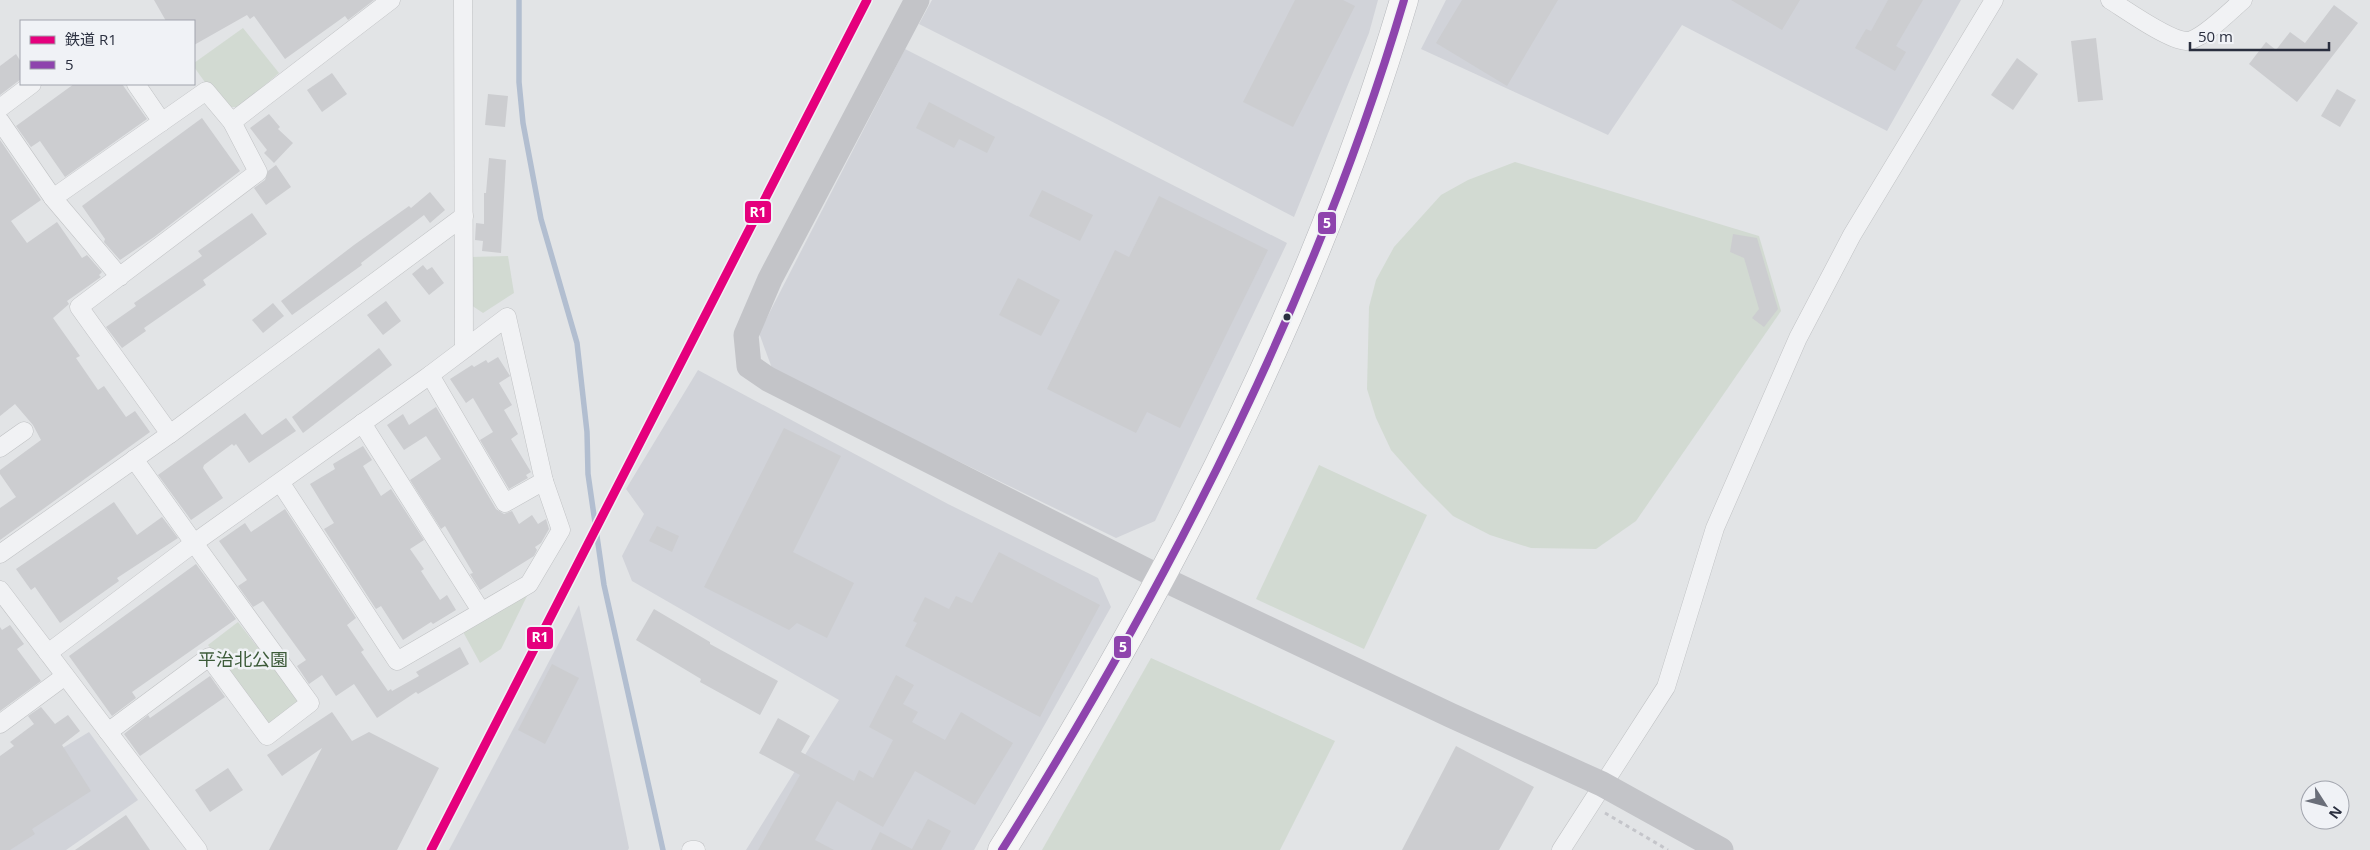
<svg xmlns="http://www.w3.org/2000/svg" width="2370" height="850" font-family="'Open Sans','Noto Sans JP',sans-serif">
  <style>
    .built { fill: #d1d3d9 }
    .green { fill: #d2dad2 }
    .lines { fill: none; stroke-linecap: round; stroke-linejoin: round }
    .stream { stroke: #b2bed0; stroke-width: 5.5 }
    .building { fill: #cccdd0 }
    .street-casing { stroke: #c0c2c4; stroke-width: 19 }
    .highway-casing { stroke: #b5b7bb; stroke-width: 29 }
    .path { stroke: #c4c5ca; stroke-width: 3; stroke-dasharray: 4 4; stroke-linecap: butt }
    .street { stroke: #f1f2f4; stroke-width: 18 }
    .secondary { stroke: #c3c4c8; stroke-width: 25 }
    .highway { stroke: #f6f6f6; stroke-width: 28 }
    .bus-1-casing { stroke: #f0f2f6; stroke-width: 11 }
    .bus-1 { stroke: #8e44ad; stroke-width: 8 }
    .rail-1-casing { stroke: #f0f2f6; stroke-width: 12 }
    .rail-1 { stroke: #e5007d; stroke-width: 9 }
    .bus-dot { fill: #2a2f3f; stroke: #f0f2f6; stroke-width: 2 }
    .labels { text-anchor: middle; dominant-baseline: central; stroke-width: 5; stroke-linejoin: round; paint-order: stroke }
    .park-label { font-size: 18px; fill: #3b5a38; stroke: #f0f2f6 }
    .line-badge { stroke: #f0f2f6; stroke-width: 2 }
    .badge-label { font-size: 14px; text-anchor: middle; font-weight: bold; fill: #fff }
  </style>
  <rect width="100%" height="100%" fill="#e2e4e6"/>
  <g class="built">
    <polygon points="932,0 1378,0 1369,33 1294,217 1107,119 919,24"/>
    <polygon points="1446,0 1961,0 1887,131 1682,25 1608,135 1421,49"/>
    <polygon points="905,49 1287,243 1155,521 1116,538 773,371 759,333"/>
    <polygon points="698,370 948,504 1098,578 1111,607 974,850 746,850 839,700 632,581 622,556 644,514 626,489"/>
    <polygon points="579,605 629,848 628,850 449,850"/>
    <polygon points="89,732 138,800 66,850 0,850 0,786"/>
  </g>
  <g class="green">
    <polygon points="243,28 279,73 239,107 223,107 194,67 194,63"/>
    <polygon points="1515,162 1759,236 1781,311 1636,521 1596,549 1531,548 1490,535 1453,516 1423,486 1391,450 1376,418 1367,389 1369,307 1376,280 1394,247 1441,195 1468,180"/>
    <polygon points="508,256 514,293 483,313 471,305 470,257"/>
    <polygon points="1319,465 1427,515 1364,649 1256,599"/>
    <polygon points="528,594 501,649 480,663 462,630"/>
    <polygon points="238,622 301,703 270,726 208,645"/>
    <polygon points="1151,658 1335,741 1280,850 1042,850"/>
  </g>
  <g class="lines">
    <polyline class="stream" points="519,0 519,82 523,123 541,219 577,343 587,432 588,474 604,585 663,850"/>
  </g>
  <g class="building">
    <polygon points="154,0 374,0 348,20 345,16 285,59 254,16 250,19 247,15 194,45 194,21 166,21"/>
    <polygon points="1295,0 1343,0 1355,6 1293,127 1243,102"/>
    <polygon points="1462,0 1558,0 1507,86 1436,43"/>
    <polygon points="1731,0 1800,0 1782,30"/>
    <polygon points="1888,0 1923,0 1896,46 1906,52 1895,71 1855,48 1866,29 1871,31"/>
    <polygon points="2334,5 2358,23 2297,102 2249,64 2266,42 2276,50 2290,32 2305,43"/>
    <polygon points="2096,38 2103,100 2078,102 2071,41"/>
    <polygon points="16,54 21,62 21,79 0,95 0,66"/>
    <polygon points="2017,58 2038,74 2013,110 1991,95"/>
    <polygon points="332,73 347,94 322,112 307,90"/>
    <polygon points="74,84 122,84 147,119 65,177 40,141 31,147 16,126"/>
    <polygon points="2337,89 2356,100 2340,127 2321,116"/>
    <polygon points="488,94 508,96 505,127 485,125"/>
    <polygon points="929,102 995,137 987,153 959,139 954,148 916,128"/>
    <polygon points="269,114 280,127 278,129 293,143 274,163 264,153 267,150 250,128"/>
    <polygon points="202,118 240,171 154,237 120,260 104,242 105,239 82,206"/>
    <polygon points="0,140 41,200 11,221 27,243 57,222 82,258 87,255 102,272 99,275 101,277 67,301 69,304 53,318 80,356 76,358 98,390 104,386 126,417 135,411 150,432 0,540 0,508 16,497 0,474 0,470 41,440 33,425 15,404 0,416"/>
    <polygon points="489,158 506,160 501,253 482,251 483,241 475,240 476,223 484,224 484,193 486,193"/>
    <polygon points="276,165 291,187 266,205 254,188 265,180 268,171"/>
    <polygon points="1042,190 1093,215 1080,241 1029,216"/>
    <polygon points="430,192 445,210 430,223 424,215 361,263 362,265 292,315 281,301 354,245 409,206 411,208"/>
    <polygon points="1159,196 1268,250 1180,428 1147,412 1136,433 1047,389 1115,250 1129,257"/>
    <polygon points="252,213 267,234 203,280 206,285 144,328 146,331 122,348 106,327 136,306 134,303 202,256 198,251"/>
    <polygon points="1733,234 1757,238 1778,309 1764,327 1752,318 1759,309 1744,258 1730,252"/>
    <polygon points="423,265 427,270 432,267 444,283 429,295 412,274"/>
    <polygon points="1018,278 1060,300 1041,336 999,315"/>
    <polygon points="386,301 401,321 383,335 367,315"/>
    <polygon points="273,303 284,316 263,333 252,320"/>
    <polygon points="379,348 392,365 303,433 292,417"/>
    <polygon points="498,357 510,376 499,383 512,405 504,410 518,434 511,439 531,472 526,475 528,478 509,489 480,440 493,432 473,398 466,403 450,379 472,365 474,367 486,360 488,363"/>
    <polygon points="436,407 496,509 504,514 512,511 519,524 532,515 538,524 546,519 549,529 541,543 535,547 537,550 534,556 480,590 470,574 473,573 445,526 441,529 410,480 441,459 426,436 404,450 387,425 403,414 409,425"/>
    <polygon points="245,413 262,435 286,418 296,431 249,463 236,444 234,446 232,444 204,465 203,468 223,498 191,520 158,475"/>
    <polygon points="784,428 841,456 793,552 854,583 827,638 797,623 789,630 704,587"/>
    <polygon points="363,446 372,460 363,466 381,496 391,489 424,540 410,549 424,569 421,571 440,600 447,595 456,610 433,624 431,622 403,640 381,606 376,609 324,529 334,523 310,484 335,469 333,464"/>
    <polygon points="114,502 137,535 162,517 178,538 117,578 119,581 60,623 35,587 31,590 16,569"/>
    <polygon points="285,509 356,618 347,625 364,650 361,652 388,691 391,689 392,691 419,676 416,672 460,647 469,664 418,694 416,692 377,718 354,684 336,696 322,675 309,684 297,666 306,660 263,601 253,607 238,586 247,580 219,541 245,523 251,532"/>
    <polygon points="657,526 679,536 672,552 649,541"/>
    <polygon points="999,552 1100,605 1040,717 905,646 917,623 913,621 925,597 949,609 956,596 972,603"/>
    <polygon points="196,564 236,619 132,692 136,698 112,716 69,656"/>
    <polygon points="654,609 710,642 710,644 778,681 760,715 700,682 701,679 636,640"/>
    <polygon points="10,625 24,644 17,649 41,681 0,711 0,627 2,630"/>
    <polygon points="552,664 579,678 545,744 518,730"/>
    <polygon points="896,675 914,685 903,704 918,712 912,722 945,740 961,712 1013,743 975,805 915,771 883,827 837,801 815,840 834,850 758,850 800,775 759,753 778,718 810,736 801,752 854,781 859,770 873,778 893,740 869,727"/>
    <polygon points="210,676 225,697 140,756 124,734 148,715 150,718"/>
    <polygon points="41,707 55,724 68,715 80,731 62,745 91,791 32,829 35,834 10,850 0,850 0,756 14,746 10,742 34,724 28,716"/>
    <polygon points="332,712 352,741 369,732 439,768 397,850 269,850 322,748 282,776 267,755"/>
    <polygon points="1456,746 1534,787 1499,850 1402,850"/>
    <polygon points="228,768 243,790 210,812 195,790"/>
    <polygon points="126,815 150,850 75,850"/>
    <polygon points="928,819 951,831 941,850 871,850 880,832 912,849"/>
  </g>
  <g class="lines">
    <defs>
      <g id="street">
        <polyline points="463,0 464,349"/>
        <path d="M2110 0C2126 10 2168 40 2186 41 2201 41 2231 10 2243 0"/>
        <polyline points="136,84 162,122"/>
        <polyline points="0,108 32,84"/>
        <polyline points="0,121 53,198"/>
        <polyline points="232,122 391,0"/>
        <polyline points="430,375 507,317 544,481"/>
        <polyline points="362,423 481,611"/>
        <polyline points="170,434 464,216"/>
        <polyline points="0,448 24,431"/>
        <polyline points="134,459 194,543 430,375 505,503 544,481 561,530 529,584 397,661 280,482"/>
        <polyline points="0,554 170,434 79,307 258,172 232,122 206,91 53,198 120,277"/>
        <polyline points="0,590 198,850"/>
        <polyline points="48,653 194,543 310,703 267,736 209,657 108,732"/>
        <polyline points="0,724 65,676"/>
        <polyline points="691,850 696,850"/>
        <polyline points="1561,850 1666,687 1715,528 1798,338 1852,235 1994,0"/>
      </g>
      <path id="highway" d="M1002 850C1167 587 1316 299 1404 0"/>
    </defs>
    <use href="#street" class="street-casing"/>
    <use href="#highway" class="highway-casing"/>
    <polyline class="path" points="1605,813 1668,850"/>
    <use href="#street" class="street"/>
    <polyline class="secondary" points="917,0 770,279 746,335 749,366 768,379 1161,578 1450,715 1602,784 1721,850"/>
    <use href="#highway" class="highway"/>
    <defs>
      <path id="bus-1" d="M1002 850C1167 587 1316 299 1404 0"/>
    </defs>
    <use href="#bus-1" class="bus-1-casing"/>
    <use href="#bus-1" class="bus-1"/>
    <defs>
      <polyline id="rail-1" points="431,850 867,0"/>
    </defs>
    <use href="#rail-1" class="rail-1-casing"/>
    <use href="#rail-1" class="rail-1"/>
  </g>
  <circle class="bus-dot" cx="1287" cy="317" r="4.5"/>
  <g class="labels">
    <g class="park-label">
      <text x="243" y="659">平治北公園</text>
    </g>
  </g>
  <g class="line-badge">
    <rect x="744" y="200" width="28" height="24" rx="5" fill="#e5007d"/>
    <rect x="1317" y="211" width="20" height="24" rx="5" fill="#8e44ad"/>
    <rect x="526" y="626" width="28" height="24" rx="5" fill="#e5007d"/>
    <rect x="1113" y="635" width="19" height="24" rx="5" fill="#8e44ad"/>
  </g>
  <g class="badge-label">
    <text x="758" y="217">R1</text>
    <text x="1327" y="228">5</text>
    <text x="540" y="642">R1</text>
    <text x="1123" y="652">5</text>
  </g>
  <rect x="20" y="20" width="175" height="65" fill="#f0f2f6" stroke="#a1a4ad"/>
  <rect x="30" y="36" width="25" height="8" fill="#e5007d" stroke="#a1a4ad"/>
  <text x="65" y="45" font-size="15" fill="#2a2f3f">鉄道 R1</text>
  <rect x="30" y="61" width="25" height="8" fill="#8e44ad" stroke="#a1a4ad"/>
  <text x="65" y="70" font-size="15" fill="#2a2f3f">5</text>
  <g transform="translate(2325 805) rotate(126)"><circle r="24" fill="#f0f2f6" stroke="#a1a4ad"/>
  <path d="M0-4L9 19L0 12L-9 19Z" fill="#6a6e79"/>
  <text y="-8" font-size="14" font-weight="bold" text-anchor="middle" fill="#2a2f3f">N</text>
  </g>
  <path d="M2190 42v8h139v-8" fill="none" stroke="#2a2f3f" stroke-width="2.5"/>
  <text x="2198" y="42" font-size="15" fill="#2a2f3f" stroke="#f0f2f6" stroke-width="4" paint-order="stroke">50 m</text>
</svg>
